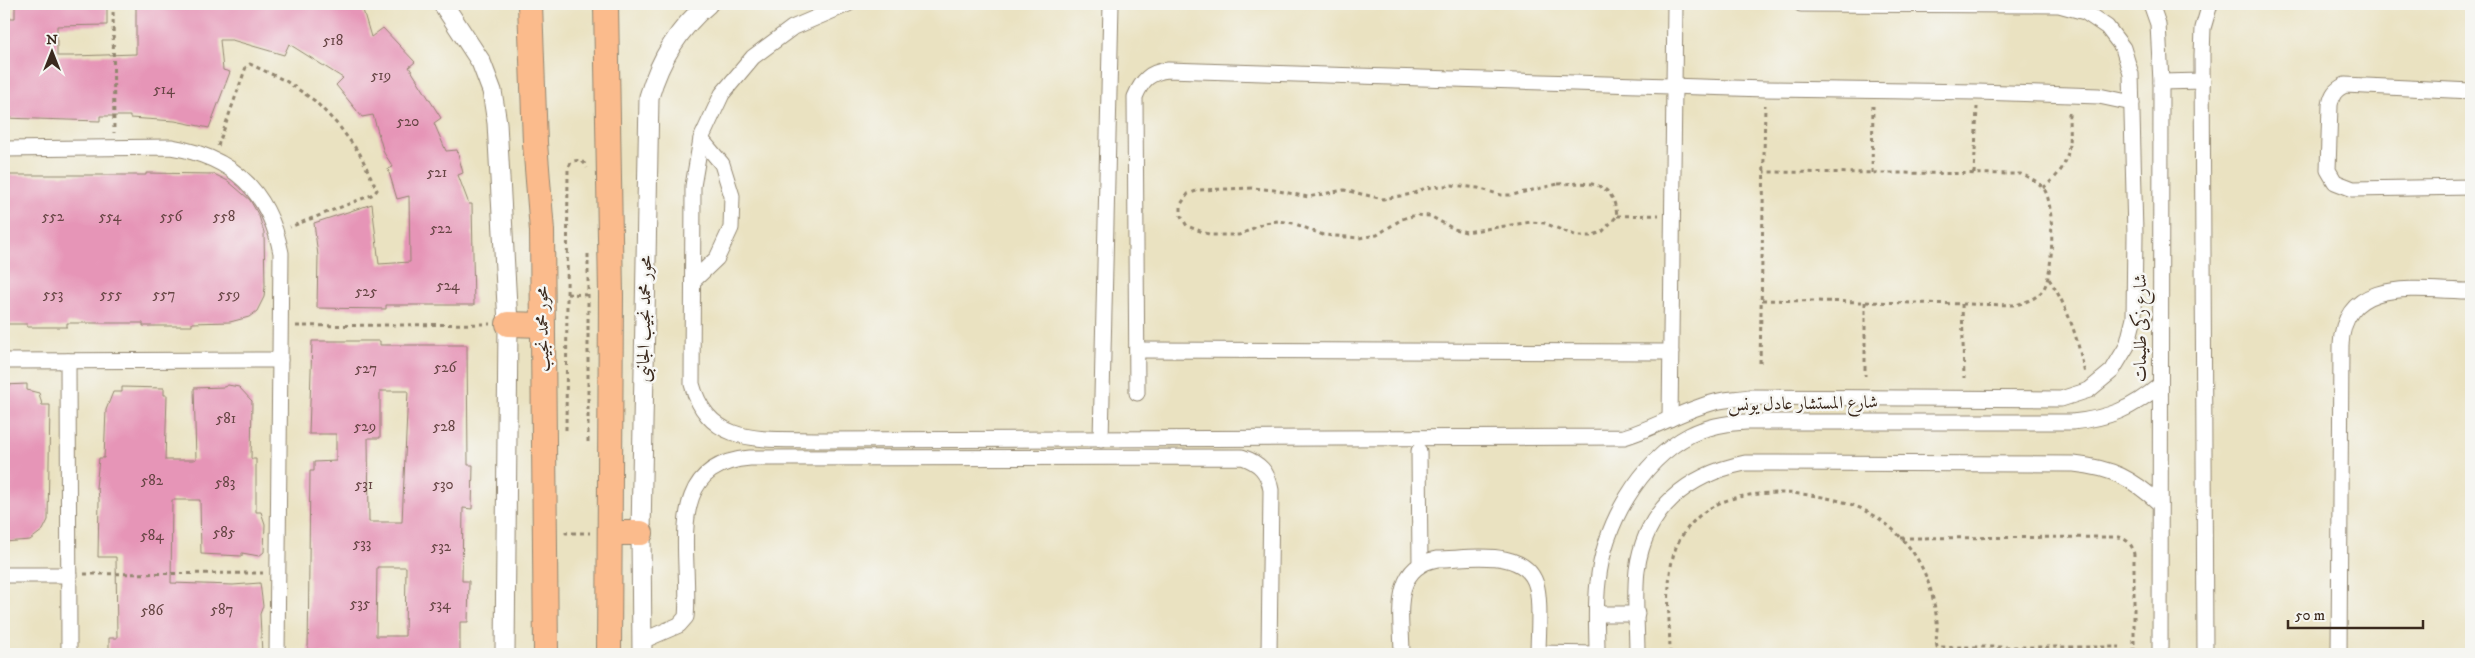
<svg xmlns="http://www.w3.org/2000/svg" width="2475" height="658" font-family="'IM FELL DW Pica',Amiri,serif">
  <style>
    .building { fill: #e695b7; fill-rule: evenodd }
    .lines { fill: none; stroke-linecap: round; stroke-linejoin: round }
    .minor-casing { stroke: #928670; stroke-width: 17 }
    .tertiary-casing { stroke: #928670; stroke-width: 21 }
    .primary-casing { stroke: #928670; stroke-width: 26 }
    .path { stroke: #928670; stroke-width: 3; stroke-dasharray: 4 4; stroke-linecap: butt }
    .minor { stroke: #fff; stroke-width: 15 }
    .tertiary { stroke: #fff; stroke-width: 19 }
    .primary { stroke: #fbbb8c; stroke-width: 24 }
    .labels { text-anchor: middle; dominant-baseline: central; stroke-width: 5; stroke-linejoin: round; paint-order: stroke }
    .number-label { font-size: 15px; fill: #664544 }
    .street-label { font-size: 18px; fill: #3b2a1e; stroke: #f6f6f2 }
  </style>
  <rect width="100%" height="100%" fill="#f6f6f2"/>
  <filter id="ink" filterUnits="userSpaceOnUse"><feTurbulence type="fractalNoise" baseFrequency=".02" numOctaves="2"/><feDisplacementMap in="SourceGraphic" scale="10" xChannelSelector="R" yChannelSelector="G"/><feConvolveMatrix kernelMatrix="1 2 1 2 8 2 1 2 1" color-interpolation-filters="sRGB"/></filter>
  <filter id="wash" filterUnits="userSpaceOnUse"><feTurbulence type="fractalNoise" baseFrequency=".0096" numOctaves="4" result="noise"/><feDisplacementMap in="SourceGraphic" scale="20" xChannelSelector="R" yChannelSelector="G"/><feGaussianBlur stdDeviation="1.12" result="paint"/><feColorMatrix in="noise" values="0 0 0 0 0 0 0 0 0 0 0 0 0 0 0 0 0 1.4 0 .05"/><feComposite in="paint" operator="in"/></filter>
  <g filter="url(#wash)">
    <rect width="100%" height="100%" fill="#eae2c1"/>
    <g id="blocks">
      <g class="building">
        <polygon points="15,4 107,4 107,25 57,26 57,56 73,56 136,54 136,4 349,4 363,10 371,37 383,28 415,62 409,67 441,118 434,123 446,151 457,150 463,173 458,175 469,204 472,204 474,305 386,305 386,309 317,308 318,256 314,223 372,204 379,264 410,262 409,196 397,199 388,169 393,167 384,153 373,115 362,117 336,85 343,78 289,44 284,55 232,40 220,40 223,70 230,72 209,128 175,121 130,118 130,116 100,116 100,121 4,118 4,18 15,18"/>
        <polygon points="146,173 214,174 228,181 250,200 259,216 264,232 265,286 264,297 257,311 249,317 230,322 192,323 192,326 143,326 143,323 67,323 67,327 27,327 27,324 4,324 4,175 146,175"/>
        <path d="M312 341H380V345H467L468 465H473L472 509 463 508 462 581H469L468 622H460V654H308L310 471H314V462L336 461V434H309ZM380 391H408L402 522H369L368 438H380ZM377 567H406L405 636H376Z"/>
        <polygon points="27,384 27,390 39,393 42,405 50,405 48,520 43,530 30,540 4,542 4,385"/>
        <polygon points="228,385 239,387 252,401 251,459 256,459 256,512 261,512 265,524 264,552 259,556 242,553 242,556 201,554 200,500 172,500 171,583 233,585 260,583 263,606 260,614 262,654 109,654 109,638 117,638 116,557 98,557 99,500 98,488 96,488 99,458 104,458 106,410 113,392 122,392 122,387 164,388 164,395 167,395 165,460 194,460 196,459 194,388 224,387"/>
      </g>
    </g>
  </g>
  <g filter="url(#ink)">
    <use href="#blocks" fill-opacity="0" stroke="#928670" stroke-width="1"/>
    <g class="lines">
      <defs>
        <g id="minor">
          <path d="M848 4 792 28 753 57 722 94 701 139 693 186 692 384C709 449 767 438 821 440L1624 437C1655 428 1683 410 1715 402 1726 399 1738 399 1749 397L2061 399 2089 390 2112 371 2127 346 2134 318 2135 234 2131 74 2123 48 2107 27 2085 12 2059 5 1801 4"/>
          <polyline points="2151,4 2158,24 2161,82 2160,654"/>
          <polyline points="2161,82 2203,81"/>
          <path d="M2471 91 2345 85C2335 90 2332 94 2330 105L2328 170 2335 182 2353 189 2471 187"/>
          <path d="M4 149 171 147C233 157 269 191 281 253L277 654"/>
          <polyline points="693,281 717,258 731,228 732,196 722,164 701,139"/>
          <polyline points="1137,350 1671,352"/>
          <polyline points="4,361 280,360"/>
          <polyline points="68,361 69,654"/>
          <path d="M1137 393 1135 97C1142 80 1150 72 1168 70L1765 89 1977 92 2099 96 2132 103"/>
          <polyline points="1670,419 1675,4"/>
          <polyline points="1101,440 1111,4"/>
          <polyline points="1419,451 1420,564"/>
          <polyline points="4,575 69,575"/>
          <polyline points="1597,614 1637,614"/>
          <path d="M642 641 679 625 686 617C692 556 661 465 750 458L1242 457C1260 463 1268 472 1271 490L1269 654"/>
          <polyline points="1538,653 1597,654"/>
          <path d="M1402 654C1402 619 1390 567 1437 559 1468 559 1528 546 1537 588 1541 608 1538 633 1538 654"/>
          <path d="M1597 654C1597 630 1595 605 1598 582 1604 525 1639 462 1690 435 1708 426 1726 423 1746 422H2072C2110 418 2131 409 2160 385"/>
          <path d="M1637 654C1637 627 1634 598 1637 570 1645 509 1687 475 1745 463L2074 464C2112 468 2132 478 2160 504"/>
          <polyline points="2205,654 2202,55 2203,28 2210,4"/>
          <path d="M2339 654 2341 345C2344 274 2422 291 2471 291"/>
        </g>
        <g id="tertiary">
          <polyline points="443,4 481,62 492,91 497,123 508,324 505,654"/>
          <path d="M642 654 641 533 649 97C660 59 678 29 708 4"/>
        </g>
        <g id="primary">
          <polyline points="530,4 535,143 542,231 546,654"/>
          <polyline points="606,4 611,295 609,654"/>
          <polyline points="508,324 543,325"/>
          <polyline points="610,533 641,533"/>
        </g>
      </defs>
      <use href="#minor" class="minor-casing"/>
      <use href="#tertiary" class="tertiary-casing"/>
      <use href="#primary" class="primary-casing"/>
      <g class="path">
        <polyline points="113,4 114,133"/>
        <polyline points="218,146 246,67 250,64 286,81 315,101 339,126 360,154 377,190 374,194 290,227"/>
        <polyline points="1872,173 1873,106"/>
        <polyline points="1974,174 1977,107"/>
        <path d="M1558 184C1588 183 1613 178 1617 216L1602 232 1590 236H1577L1544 223 1531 222 1466 232 1454 229 1430 216 1416 215 1402 219 1377 235 1359 238 1323 235 1293 223 1278 221 1264 223 1239 235H1211L1187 226 1181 216V204L1188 194 1199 190 1252 188 1274 190 1308 197 1344 190 1383 199 1412 194 1425 188 1452 185 1478 188 1501 195H1512Z"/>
        <path d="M2043 188C2074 164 2069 147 2069 111"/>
        <polyline points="1617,216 1659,215"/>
        <path d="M2049 279C2069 309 2078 340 2085 374"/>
        <polyline points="567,294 589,295"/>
        <path d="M1762 300 2016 305C2026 302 2036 299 2043 290 2054 275 2055 204 2044 189 2038 181 2030 178 2021 174L1764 172"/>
        <polyline points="1865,302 1865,376"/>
        <polyline points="1962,304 1964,378"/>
        <polyline points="296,326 490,324"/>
        <polyline points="1760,363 1765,105"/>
        <path d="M566 430 568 170 571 162C578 159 584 160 587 168"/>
        <polyline points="588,442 588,251"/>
        <polyline points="566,531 566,533 590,533"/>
        <path d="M1901 538 2119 537C2128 540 2133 545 2134 555V654"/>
        <polyline points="84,574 263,573"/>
        <polyline points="2014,648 2014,654"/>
        <path d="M1670 654C1670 620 1663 569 1680 539 1688 526 1699 514 1712 507 1749 485 1829 491 1866 511 1886 521 1904 538 1916 557 1928 576 1934 598 1937 621 1938 629 1935 638 1937 647H2120"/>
      </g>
      <use href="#minor" class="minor"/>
      <use href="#tertiary" class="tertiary"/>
      <use href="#primary" class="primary"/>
    </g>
  </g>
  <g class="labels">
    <g class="number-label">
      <text x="333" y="40">518</text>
      <text x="381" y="75">519</text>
      <text x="164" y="89">514</text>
      <text x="408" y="121">520</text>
      <text x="437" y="172">521</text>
      <text x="53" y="216">552</text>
      <text x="110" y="216">554</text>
      <text x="171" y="216">556</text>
      <text x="224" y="216">558</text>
      <text x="441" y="228">522</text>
      <text x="448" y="285">524</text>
      <text x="366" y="291">525</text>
      <text x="53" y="294">553</text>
      <text x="111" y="294">555</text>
      <text x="164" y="294">557</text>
      <text x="229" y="294">559</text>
      <text x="445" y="367">526</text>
      <text x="366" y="368">527</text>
      <text x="226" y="418">581</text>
      <text x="365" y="426">529</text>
      <text x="444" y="426">528</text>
      <text x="152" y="480">582</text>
      <text x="225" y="482">583</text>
      <text x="364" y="484">531</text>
      <text x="443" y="484">530</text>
      <text x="224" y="532">585</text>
      <text x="152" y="535">584</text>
      <text x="362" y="543">533</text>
      <text x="441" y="546">532</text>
      <text x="360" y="603">535</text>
      <text x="440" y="604">534</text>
      <text x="222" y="609">587</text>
      <text x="152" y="610">586</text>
    </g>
    <g class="street-label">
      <text transform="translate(645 319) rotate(-89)">محور محمد نجيب الجانبى</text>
      <text transform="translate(2141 328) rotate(-90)">شارع زكى طليمات</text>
      <text transform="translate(543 329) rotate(-91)">محور محمد نجيب</text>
      <text transform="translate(1803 404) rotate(-1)">شارع المستشار عادل يونس</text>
    </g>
  </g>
  <rect width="2475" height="658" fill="none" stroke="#f6f6f2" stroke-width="20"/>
  <g transform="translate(52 52)" stroke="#f6f6f2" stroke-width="4" paint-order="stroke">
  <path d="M0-4L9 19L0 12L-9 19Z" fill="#3b2a1e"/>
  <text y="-8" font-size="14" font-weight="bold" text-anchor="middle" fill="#3b2a1e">N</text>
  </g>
  <path d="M2288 620v8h135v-8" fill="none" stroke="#3b2a1e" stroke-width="2.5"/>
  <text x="2295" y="620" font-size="15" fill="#3b2a1e" stroke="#f6f6f2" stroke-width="4" paint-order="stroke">50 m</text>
</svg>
